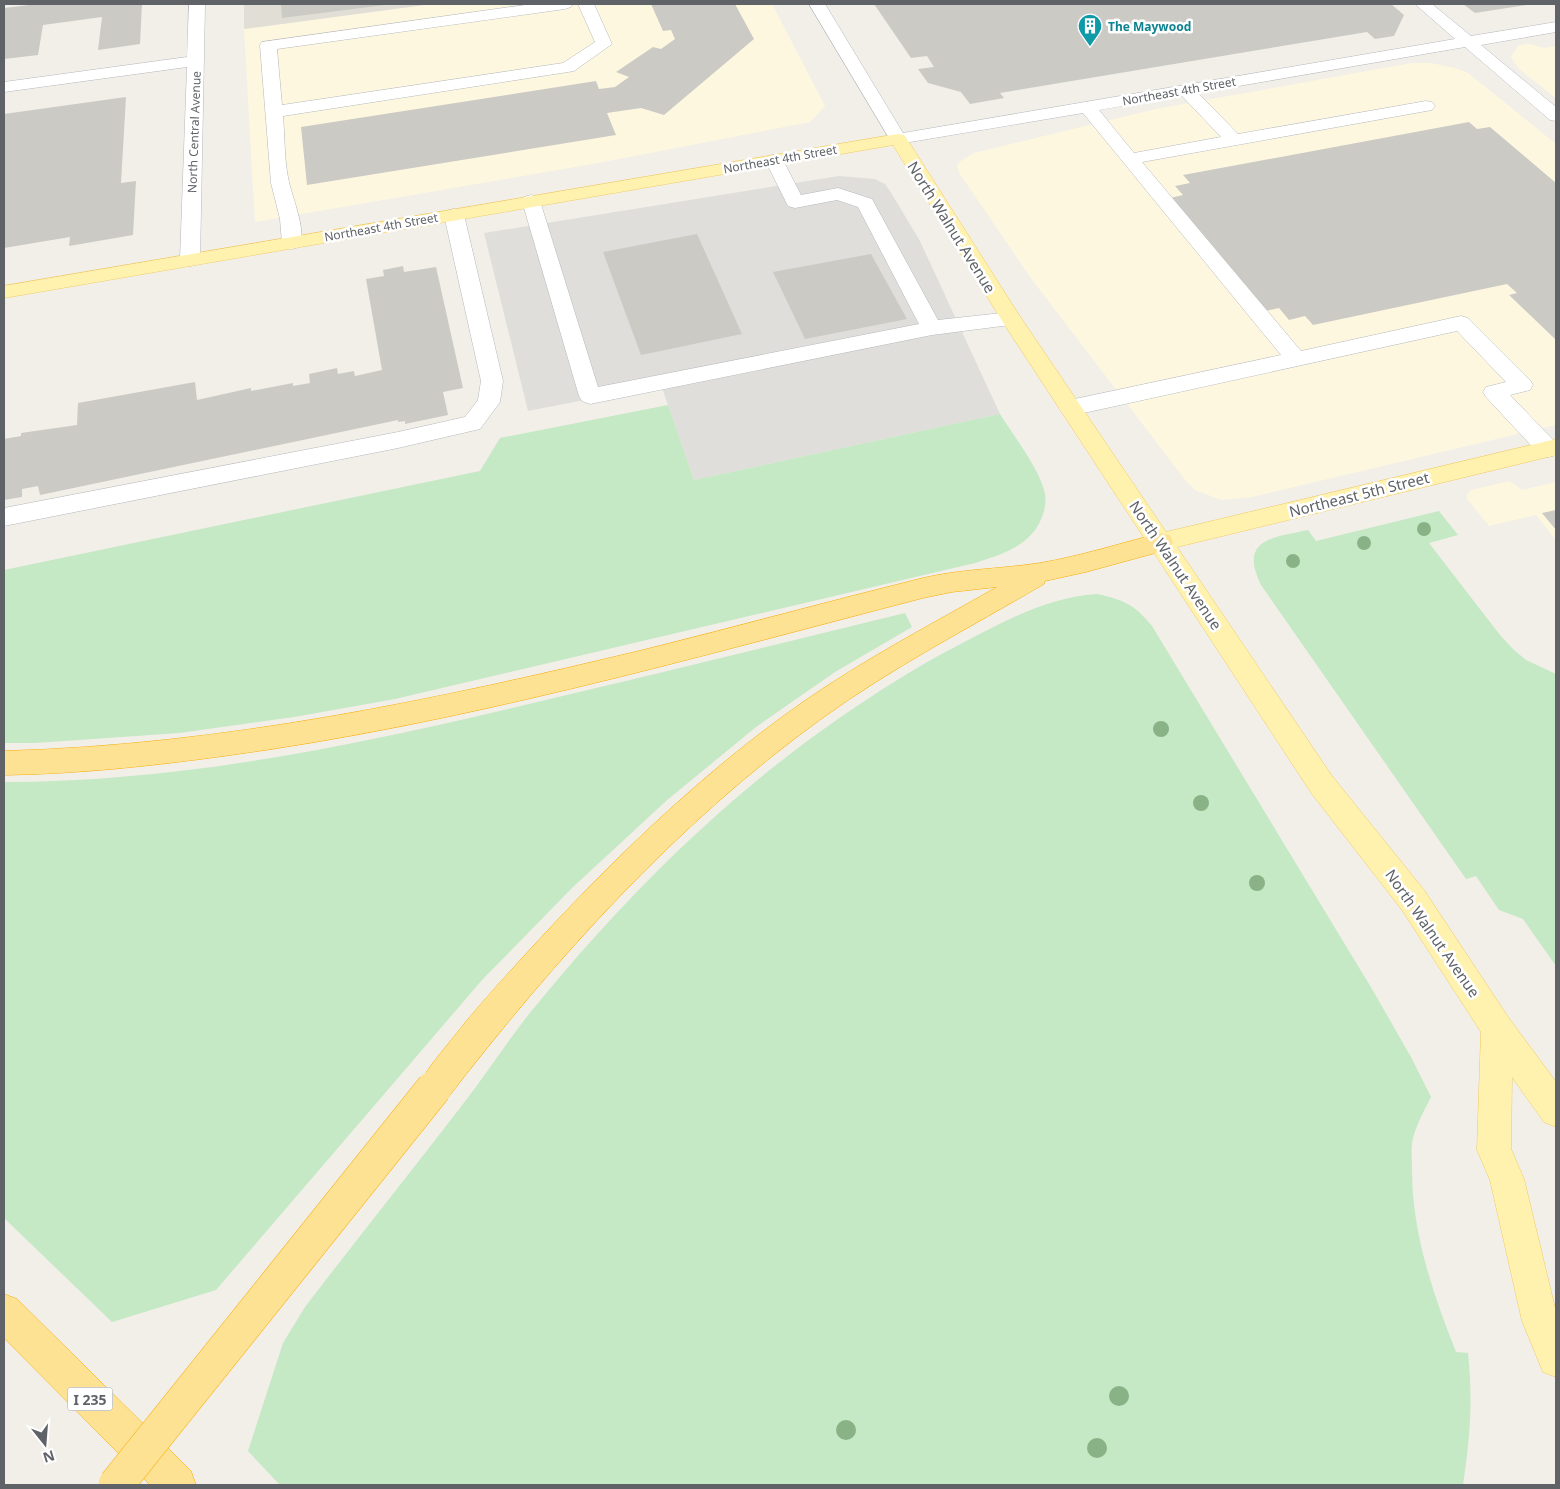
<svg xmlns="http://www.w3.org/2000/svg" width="1560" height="1489" font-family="'Noto Sans',sans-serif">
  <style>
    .commercial { fill: #fef7e0 }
    .industrial { fill: #e0deda }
    .education { fill: #e1ded6 }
    .green { fill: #c5e8c5 }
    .building { fill: #cccac5 }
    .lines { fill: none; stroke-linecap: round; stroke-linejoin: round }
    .minor-casing { stroke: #b5b8bc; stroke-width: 1 }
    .major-casing { stroke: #f2c960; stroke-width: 1 }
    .highway-casing { stroke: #f9ab00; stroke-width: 1 }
    .minor { fill: #fff; fill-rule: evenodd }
    .major { fill: #fff2af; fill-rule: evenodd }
    .highway { fill: #fde293; fill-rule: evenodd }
    .highway-bridge-casing { stroke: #f9ab00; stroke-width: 36; stroke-linecap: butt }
    .highway-bridge { stroke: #fde293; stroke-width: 35 }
    .tree { fill: #89b387 }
    .labels { text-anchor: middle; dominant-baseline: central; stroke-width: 5; stroke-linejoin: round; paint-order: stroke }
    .far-culture-label { font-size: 12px; font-weight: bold; fill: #0d838f; stroke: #fff; text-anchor: start }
    .far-street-label { font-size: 12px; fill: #5f6368; stroke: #fff }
    .shield { fill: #fff; stroke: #8f9295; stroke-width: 1 }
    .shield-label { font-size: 14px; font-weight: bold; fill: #5f6368 }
    .street-label { font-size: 15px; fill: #5f6368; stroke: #fff }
  </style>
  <rect width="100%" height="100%" fill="#f1efe8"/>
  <g class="commercial">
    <polygon points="432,4 772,4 825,106 810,122 598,163 255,222 244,29"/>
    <polygon points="1524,44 1530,44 1544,48 1556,46 1556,98 1519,69 1514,62 1511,57 1518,46"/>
    <polygon points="1412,63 1431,63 1455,68 1468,73 1556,144 1556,425 1252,497 1221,500 1195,490 1186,481 1030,277 960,174 957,167 959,162 974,153 1156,109"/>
    <polygon points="1510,481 1522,490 1556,482 1556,540 1536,515 1489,526 1467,499 1467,494 1471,490"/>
  </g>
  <polygon class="industrial" points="839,176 875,179 885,184 890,191 920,241 1000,414 694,480 661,385 528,411 484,233"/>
  <polygon class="education" points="244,4 432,4 244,29"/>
  <g class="green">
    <path d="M668 405 694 480 1000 414C1013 435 1038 467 1044 490 1047 499 1045 509 1042 517 1031 546 1002 554 975 563L395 699 294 717 179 733 35 743H4V570L480 471 500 438Z"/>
    <path d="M1439 511 1458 535 1429 543 1500 635 1514 650 1526 660 1556 674V966L1523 919 1499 910 1476 876 1466 879 1261 585C1239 539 1271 538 1308 530L1316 541Z"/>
    <path d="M1097 594C1124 600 1134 604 1152 626L1372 989 1411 1057 1431 1097C1424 1111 1415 1126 1412 1143 1411 1151 1412 1161 1412 1170 1412 1233 1433 1294 1456 1352L1468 1353C1473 1402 1470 1437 1463 1485H280L248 1451 283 1343 305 1307C357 1239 411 1172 463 1104 489 1071 511 1035 538 1003 627 895 723 799 838 719 876 693 914 668 955 647 999 624 1046 597 1097 594Z"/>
    <path d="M905 613 912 627 835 672 756 727 666 801 572 888 482 980 216 1290 112 1322 4 1218V782C189 782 372 742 550 699 669 671 787 642 905 613Z"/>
  </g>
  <g class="building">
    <polygon points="37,4 142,4 140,44 98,50 102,17 43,25 38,55 4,59 4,8"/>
    <polygon points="281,4 385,4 385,5 282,18"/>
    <polygon points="651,4 735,4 754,39 664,115 641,108 607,113 616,135 307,185 301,127 596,81 599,89 615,87 629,77 616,72 653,47 661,49 675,39 671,30 663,31"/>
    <polygon points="874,4 1378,4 1380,5 1391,4 1404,15 1394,36 1375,39 1367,32 1000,93 1004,98 970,104 961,92 928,83 918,69 934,67 927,56 911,58"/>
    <polygon points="1463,4 1526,4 1526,5 1475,13"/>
    <polygon points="126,97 121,183 136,181 133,235 69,246 70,237 4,248 4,114"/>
    <polygon points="1469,122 1477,129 1490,127 1556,183 1556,340 1509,295 1517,293 1507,284 1313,325 1305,316 1289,320 1279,308 1265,311 1170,198 1183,195 1175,186 1190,183 1183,175"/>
    <polygon points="697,234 742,334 641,355 603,252"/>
    <polygon points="871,254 907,319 805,339 773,272"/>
    <polygon points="403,266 404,272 436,267 463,388 443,392 448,415 405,424 405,421 398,422 398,420 40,495 38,486 22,489 22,497 4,500 4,439 21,436 21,433 77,425 78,403 195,382 197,400 251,388 251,391 293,383 293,386 310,383 309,374 337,368 338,374 354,371 355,376 382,370 366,279 384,276 383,270"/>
    <polygon points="1556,510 1556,530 1542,513"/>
  </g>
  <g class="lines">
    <defs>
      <g id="minor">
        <polygon points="189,4 205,4 200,260 197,264 190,266 183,264 180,260 187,67 4,92 4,82 187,57"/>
        <path d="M532 4H573L571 7 565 9 277 49 282 105 563 63 595 42 578 4H594L612 44 574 71 568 72 283 116C285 138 284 164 290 186 294 201 307 235 299 247L292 249 285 247 282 243 280 219 271 183 260 45 262 42Z"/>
        <path d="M809 4H825L903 133 1455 39 1415 4H1432L1471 36 1556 22V32L1481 45 1556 107V121L1550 120 1465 47 1198 93 1238 134 1426 101 1432 102 1435 106 1432 110 1142 162 1301 351 1461 316 1468 318 1530 380 1533 385 1530 390 1510 395 1556 443V455L1548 457 1540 455 1486 397 1483 392 1486 387 1506 382 1457 331 1070 416 1062 413 1059 408 1062 403 1070 400 1281 355 1083 113 898 144 892 143ZM1182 96 1221 137 1134 153 1099 110Z"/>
        <polygon points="774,155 780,156 783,160 801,195 838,188 872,199 938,320 1011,312 1018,314 1021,319 1018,324 932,335 590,404 582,401 579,396 522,201 524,197 531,195 538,197 540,201 598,387 919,324 858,207 837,200 795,208 788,206 765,160 768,156"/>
        <polygon points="454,209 461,211 464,215 503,381 500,402 480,429 398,448 4,526 4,508 398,432 465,417 478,400 481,381 444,215 447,211"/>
      </g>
      <polygon id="major" points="898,134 904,135 907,139 1019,315 1166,532 1556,439 1556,455 1177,547 1332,776 1424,890 1508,1017 1556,1082 1556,1127 1544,1122 1512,1077 1511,1149 1524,1179 1556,1312 1556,1377 1543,1372 1522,1321 1490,1180 1477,1150 1481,1032 1402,910 1312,794 1004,324 893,145 4,298 4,286"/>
      <g id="highway">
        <path d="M1161 533 1170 535 1173 542 1170 549 1086 572 1045 581 1044 584C969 628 891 668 821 719 676 824 555 959 446 1100L434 1104 422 1100 418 1088C425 1071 437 1058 448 1044 469 1017 491 992 514 967 602 870 696 777 803 702 865 659 932 624 997 587L952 592 923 598C692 658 462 724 224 756 151 766 77 774 4 775V751C222 745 436 700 647 649 739 626 830 601 923 578 961 569 1001 569 1040 563 1081 556 1121 543 1161 533Z"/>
        <polygon points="4,1294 17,1299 191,1471 196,1485 150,1485 4,1338"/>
      </g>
    </defs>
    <use href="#minor" class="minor-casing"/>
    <use href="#major" class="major-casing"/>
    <use href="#highway" class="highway-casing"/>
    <use href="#minor" class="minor"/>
    <use href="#major" class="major"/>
    <use href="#highway" class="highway"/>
    <defs>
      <polyline id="highway-bridge" points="116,1485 434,1088"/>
    </defs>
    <use href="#highway-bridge" class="highway-bridge-casing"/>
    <use href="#highway-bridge" class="highway-bridge"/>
  </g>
  <g class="tree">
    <circle cx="1424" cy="529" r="7"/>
    <circle cx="1364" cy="543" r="7"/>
    <circle cx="1293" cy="561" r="7"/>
    <circle cx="1161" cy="729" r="8"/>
    <circle cx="1201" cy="803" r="8"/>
    <circle cx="1257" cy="883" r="8"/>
    <circle cx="1119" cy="1396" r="10"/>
    <circle cx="846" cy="1430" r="10"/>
    <circle cx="1097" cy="1448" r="10"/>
  </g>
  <defs>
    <symbol id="building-pin" viewBox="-11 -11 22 30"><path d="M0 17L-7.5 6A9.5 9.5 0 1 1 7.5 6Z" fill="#0f9aa8" stroke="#fff"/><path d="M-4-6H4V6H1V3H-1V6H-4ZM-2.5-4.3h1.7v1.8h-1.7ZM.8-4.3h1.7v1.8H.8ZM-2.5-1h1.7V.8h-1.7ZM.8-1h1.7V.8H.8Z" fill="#fff"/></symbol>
  </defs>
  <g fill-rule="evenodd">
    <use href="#building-pin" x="1076" y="12" width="28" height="38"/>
  </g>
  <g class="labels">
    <g class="far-culture-label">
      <text x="1108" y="26">The Maywood</text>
    </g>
    <g class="far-street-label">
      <text transform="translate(1179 91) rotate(-10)">Northeast 4th Street</text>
      <text transform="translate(194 132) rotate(-88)">North Central Avenue</text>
      <text transform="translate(780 159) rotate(-10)">Northeast 4th Street</text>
      <text transform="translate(381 227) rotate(-10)">Northeast 4th Street</text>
    </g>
    <rect class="shield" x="67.5" y="1387.5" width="45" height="23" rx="4"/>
    <g class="shield-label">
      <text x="90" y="1399">I 235</text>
    </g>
    <g class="street-label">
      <text transform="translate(952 227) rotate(58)">North Walnut Avenue</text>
      <text transform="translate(1359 494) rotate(-14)">Northeast 5th Street</text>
      <text transform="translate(1176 565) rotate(56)">North Walnut Avenue</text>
      <text transform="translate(1433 933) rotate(55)">North Walnut Avenue</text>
    </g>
  </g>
  <rect width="1560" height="1489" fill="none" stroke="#5f6368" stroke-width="10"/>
  <g transform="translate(45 1444) rotate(163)" stroke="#ffffff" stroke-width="4" paint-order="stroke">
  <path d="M0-4L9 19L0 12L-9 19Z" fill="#5f6368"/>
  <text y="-8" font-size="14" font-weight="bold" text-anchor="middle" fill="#5f6368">N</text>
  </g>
</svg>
